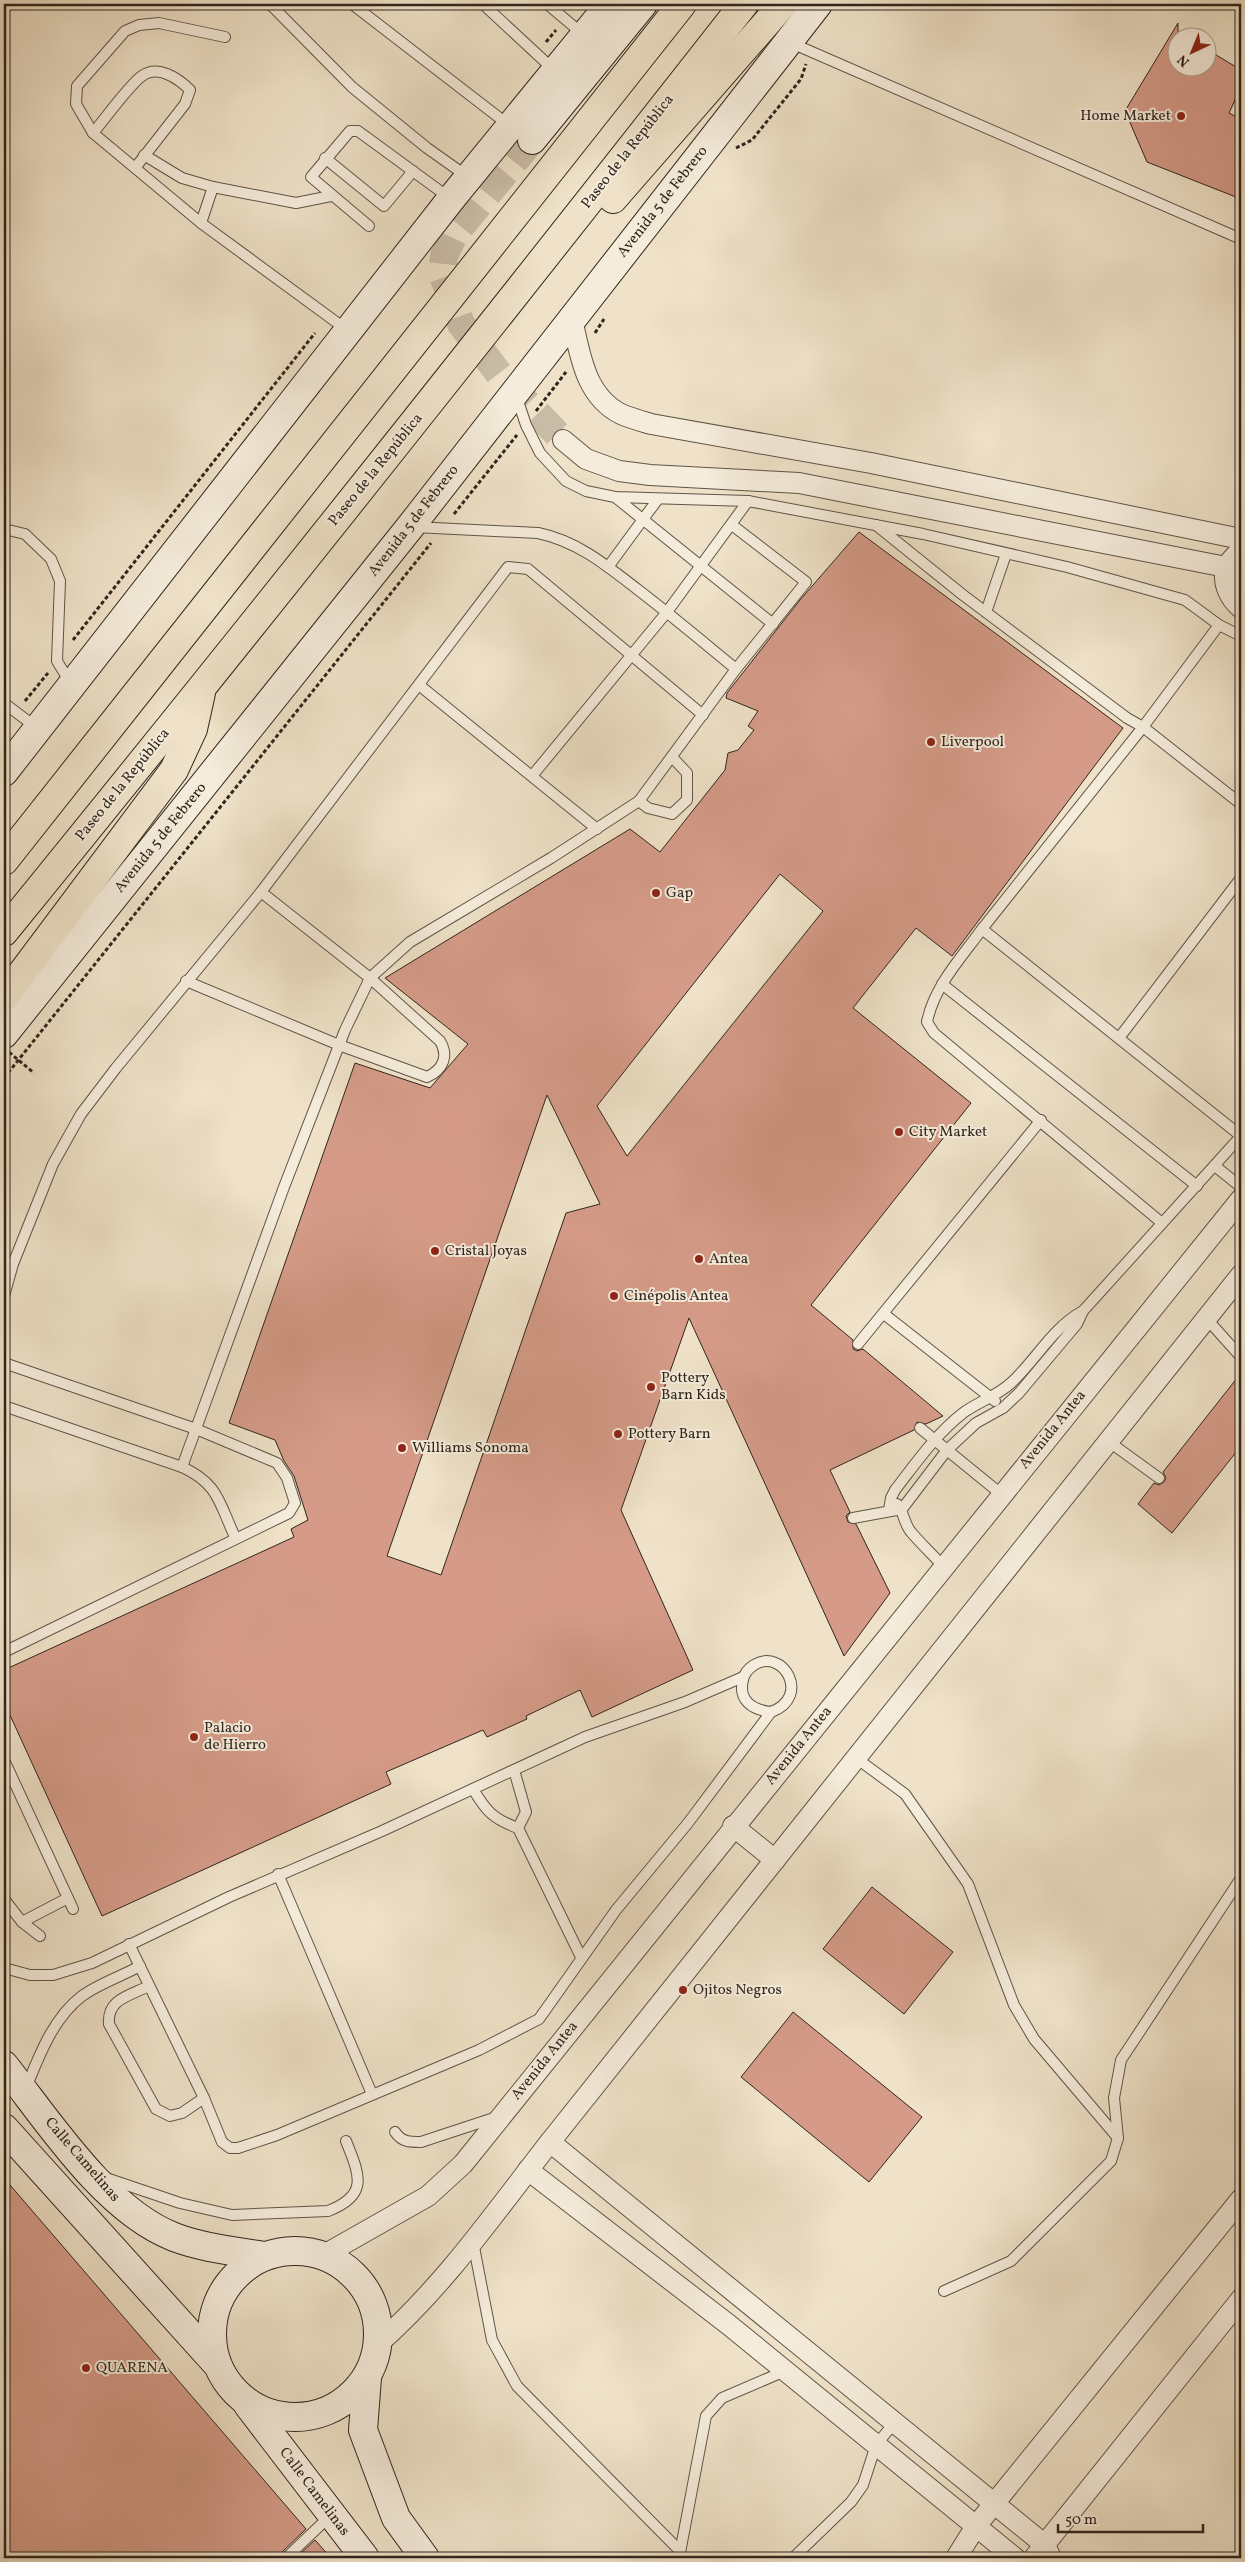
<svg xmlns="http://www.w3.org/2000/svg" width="1245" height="2562" font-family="Vollkorn,serif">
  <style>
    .building { fill: #d59b88; stroke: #30251e; fill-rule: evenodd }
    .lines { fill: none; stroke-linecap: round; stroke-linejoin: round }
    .secondary-tunnel { stroke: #c9bca6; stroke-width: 28; stroke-dasharray: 28 14; stroke-linecap: butt }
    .service-casing { stroke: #605448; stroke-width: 12 }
    .minor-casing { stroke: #605448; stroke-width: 22 }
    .secondary-casing { stroke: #30251e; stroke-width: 30 }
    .trunk-casing { stroke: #30251e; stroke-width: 30 }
    .path { stroke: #30251e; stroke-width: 3; stroke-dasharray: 4 2.5; stroke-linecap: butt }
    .service { stroke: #f5ecdb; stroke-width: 10 }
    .minor { stroke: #f5ecdb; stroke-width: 20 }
    .secondary { stroke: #f5ecdb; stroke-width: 28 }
    .trunk { stroke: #efe2c8; stroke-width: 28 }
    .path-bridge { stroke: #30251e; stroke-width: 3; stroke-dasharray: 4 2.5; stroke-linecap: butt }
    .poi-dot { fill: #8f2418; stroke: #f5ecdb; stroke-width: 2 }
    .labels { text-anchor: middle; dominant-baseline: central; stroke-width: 4; stroke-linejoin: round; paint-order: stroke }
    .poi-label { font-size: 15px; fill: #30251e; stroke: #f5ecdb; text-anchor: start }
    .street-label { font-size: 15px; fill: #30251e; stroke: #f5ecdb }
  </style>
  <rect width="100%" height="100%" fill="#efe2c8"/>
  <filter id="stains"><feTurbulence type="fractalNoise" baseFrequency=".004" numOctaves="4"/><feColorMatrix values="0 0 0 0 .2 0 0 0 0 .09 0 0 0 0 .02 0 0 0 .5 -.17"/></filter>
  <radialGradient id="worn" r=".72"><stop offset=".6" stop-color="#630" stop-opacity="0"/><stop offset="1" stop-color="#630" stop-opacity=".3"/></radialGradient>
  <g class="building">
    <polygon points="1178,23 1178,68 1208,68 1208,50 1241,70 1241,87 1229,113 1241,119 1241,199 1147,162 1125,111"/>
    <path d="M859 532 1123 728 952 956 916 928 853 1008 971 1103 811 1305 853 1340V1349L857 1351 863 1349 943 1416 926 1424 917 1422 914 1430 830 1470 850 1512 846 1516 848 1522 856 1524 890 1593 844 1656 689 1318 621 1510 693 1670 592 1717 580 1690 526 1716 527 1719 487 1737 483 1730 386 1772 391 1784 102 1916 4 1702V1670L294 1537 291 1529 308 1520 294 1476 284 1461 275 1440 229 1423 355 1063 430 1088 468 1044 385 978 630 829 660 852 725 770 728 753 738 750 754 730 748 726 758 711 726 698 727 693 800 600ZM780 874 823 911 627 1156 597 1106ZM547 1095 600 1204 566 1213 441 1575 387 1556Z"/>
    <polygon points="1241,1373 1241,1446 1172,1533 1138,1504 1154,1483 1159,1485 1164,1482 1166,1478 1163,1472"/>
    <polygon points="872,1887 953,1952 904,2014 823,1949"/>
    <polygon points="793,2012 922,2117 869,2182 741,2077"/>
    <polygon points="4,2178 306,2529 281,2553 279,2558 4,2558"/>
    <polygon points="315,2540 331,2558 296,2558"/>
  </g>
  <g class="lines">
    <polyline class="secondary-tunnel" points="532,140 454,235 444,256 442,273 461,324 500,375 563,440"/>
    <defs>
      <g id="service">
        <polyline points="270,4 352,87 427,148 468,177"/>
        <polyline points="352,4 510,126"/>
        <polyline points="483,4 554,70"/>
        <polyline points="547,4 584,35"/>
        <polyline points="225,37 159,23 139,25 125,31 77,86 76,104 93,133 201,223 347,330"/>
        <polyline points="789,42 1241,239"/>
        <path d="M93 133C104 120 130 84 142 76 158 64 179 79 190 90L185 104 135 168"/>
        <polyline points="144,155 182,178 213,187 296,203 331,196"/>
        <polyline points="325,158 384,206 413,171"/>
        <polyline points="201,223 213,187"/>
        <polyline points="369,226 311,177 350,131 358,131 451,199"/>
        <polyline points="516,395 526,425 540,453 566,481 586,491 615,497 748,501 923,534 1067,567 1185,600 1219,625"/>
        <polyline points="615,497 773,624"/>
        <polyline points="876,525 963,595 1127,718 1143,727 1241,804"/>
        <path d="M414 527 538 533C577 541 606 565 637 589 671 615 703 642 736 669"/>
        <polyline points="4,529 25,534 51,559 60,581 57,661 71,684"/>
        <polyline points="608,567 658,499"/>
        <polyline points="986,612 1006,554"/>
        <polyline points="1241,636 1219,625 1143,727 982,929 1241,1136"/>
        <polyline points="419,685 597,829"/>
        <polyline points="4,703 37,728"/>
        <polyline points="532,776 667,612 748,501"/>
        <polyline points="639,801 648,808 672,814 687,800 687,773 672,757"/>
        <path d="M982 929C962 957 934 986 927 1022L934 1033 1162 1223"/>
        <path d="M186 981 339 1045 427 1077C443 1070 449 1056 440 1041L370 978 261 892"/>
        <polyline points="942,984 1197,1186"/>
        <polyline points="1119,1038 1241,878"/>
        <polyline points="1215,1166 1241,1187"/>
        <polyline points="4,1296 13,1264 53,1164 81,1114 116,1068 261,892 508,567 528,569 703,715"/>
        <polyline points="884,1314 995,1401"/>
        <polyline points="1206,1318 1241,1357"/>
        <polyline points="858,1344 1041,1120"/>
        <polyline points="4,1363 196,1429 277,1463 287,1478 295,1503 289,1513 4,1652"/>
        <path d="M4 1406 182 1467C219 1484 219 1503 235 1537"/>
        <polyline points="920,1428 1001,1494"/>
        <polyline points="1108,1441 1159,1478"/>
        <polyline points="182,1467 284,1187 345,1030 370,978 410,942 551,858 639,801 736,669 806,582 732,525"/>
        <path d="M897 1504C904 1512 904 1524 911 1532 921 1544 933 1555 944 1567"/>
        <path d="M889 1510 891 1498 895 1490C916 1463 936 1434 963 1413 978 1402 997 1396 1011 1383 1037 1359 1052 1328 1083 1311L1241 1136"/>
        <polyline points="853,1518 902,1509 947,1450 976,1423 1003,1408 1019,1393 1077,1324 1083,1311"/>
        <polyline points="856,1758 905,1794 968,1884 1014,2005 1034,2039 1118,2138"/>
        <polyline points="4,1760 73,1909"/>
        <polyline points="514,1770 526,1812 518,1828"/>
        <path d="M473 1789C486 1811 493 1819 518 1828L581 1957"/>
        <polyline points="278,1874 372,2094"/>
        <polyline points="4,1899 22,1922 40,1936"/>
        <polyline points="22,1922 68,1898"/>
        <path d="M129 1944 204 2098 222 2142 230 2148H238L277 2135 479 2050 539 2019 616 1910 688 1823 771 1712C812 1697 783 1647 754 1665 748 1669 744 1673 743 1680 738 1700 752 1710 771 1712"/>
        <polyline points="4,1968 30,1975 53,1975 92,1963 229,1897 382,1831 585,1737 685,1702 743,1677"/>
        <path d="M149 1986C129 1996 107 1999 109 2024L156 2109 170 2116 182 2113 204 2098"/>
        <path d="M26 2088C39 2056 53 2018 82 1996 98 1984 122 1976 140 1966"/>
        <path d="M395 2132C402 2142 409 2142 421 2142L497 2117"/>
        <path d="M106 2178 180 2203 232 2215 328 2211C370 2195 359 2174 346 2141"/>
        <polyline points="473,2242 492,2340 517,2386 680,2551"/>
        <polyline points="944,2291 1011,2261 1111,2161 1118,2138 1114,2098 1121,2060 1241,1878"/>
        <polyline points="286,2558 331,2515"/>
        <polyline points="679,2558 706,2416 722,2398 785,2371"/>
        <polyline points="793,2558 851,2502 863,2485 876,2445 895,2422"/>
      </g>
      <g id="minor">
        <path d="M572 319C580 354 585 396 621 414 630 418 641 421 651 424L871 463 1241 539"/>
        <polyline points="563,440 586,459 619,471 650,475 799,483 1241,570"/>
        <path d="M1241 549C1237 555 1228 562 1226 568 1222 584 1230 599 1241 608"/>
        <polyline points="733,1826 775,1860"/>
        <polyline points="550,2142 1045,2545 1051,2558"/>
        <polyline points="528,2170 729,2325 1015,2558"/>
        <polyline points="324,2255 428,2196 463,2164 1241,1199"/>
        <path d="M378 2344C445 2285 496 2211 550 2142L1241 1275"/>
        <polyline points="956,2558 976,2526 1241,2199"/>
        <polyline points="1034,2558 1241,2299"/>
      </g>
      <g id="secondary">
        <polyline points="532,140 643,4"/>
        <polyline points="4,772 451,199 610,4"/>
        <polyline points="4,1034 410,527 818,4"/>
        <path d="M4 2065C49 2122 105 2210 174 2237 203 2248 234 2251 264 2256"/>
        <polyline points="4,2128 215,2362"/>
        <circle cx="295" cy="2334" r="83"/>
        <polyline points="367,2378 363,2430 396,2518 425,2558"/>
        <polyline points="248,2405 365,2558"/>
      </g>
      <g id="trunk">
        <polyline points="613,199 783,4"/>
        <polyline points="4,861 682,4"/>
        <path d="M4 932C254 625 500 315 744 4"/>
        <polyline points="4,997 174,770 193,729 201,693"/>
      </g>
    </defs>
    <use href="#service" class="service-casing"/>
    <use href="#minor" class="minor-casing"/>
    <use href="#secondary" class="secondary-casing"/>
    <use href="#trunk" class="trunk-casing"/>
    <g class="path">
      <polyline points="546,42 556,30"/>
      <polyline points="736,148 752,140 801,79 806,64"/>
      <polyline points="595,333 604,319"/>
      <polyline points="536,411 566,372"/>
      <polyline points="454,514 517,435"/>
      <polyline points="73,640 315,333"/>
      <polyline points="25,701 48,673"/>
      <polyline points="4,1078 431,543"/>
      <polyline points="349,2263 372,2293 381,2314"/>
    </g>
    <use href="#service" class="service"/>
    <use href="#minor" class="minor"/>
    <use href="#secondary" class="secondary"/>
    <use href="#trunk" class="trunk"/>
    <polyline class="path-bridge" points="4,1048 34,1073"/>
  </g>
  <g class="poi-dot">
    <circle cx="1181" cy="116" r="5"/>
    <circle cx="931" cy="742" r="5"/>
    <circle cx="656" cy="893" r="5"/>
    <circle cx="899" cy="1132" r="5"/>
    <circle cx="435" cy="1251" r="5"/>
    <circle cx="699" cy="1259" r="5"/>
    <circle cx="614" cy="1296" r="5"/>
    <circle cx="651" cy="1387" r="5"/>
    <circle cx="618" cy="1434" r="5"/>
    <circle cx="402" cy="1448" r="5"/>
    <circle cx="194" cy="1737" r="5"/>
    <circle cx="683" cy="1990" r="5"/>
    <circle cx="86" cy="2368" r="5"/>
  </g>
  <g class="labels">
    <g class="poi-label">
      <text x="1171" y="116" text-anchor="end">Home Market</text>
      <text x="941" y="742">Liverpool</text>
      <text x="666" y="893">Gap</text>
      <text x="909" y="1132">City Market</text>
      <text x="445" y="1251">Cristal Joyas</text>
      <text x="709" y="1259">Antea</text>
      <text x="624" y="1296">Cinépolis Antea</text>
      <text x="661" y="1378">Pottery<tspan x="661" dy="17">Barn Kids</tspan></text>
      <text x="628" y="1434">Pottery Barn</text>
      <text x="412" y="1448">Williams Sonoma</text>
      <text x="204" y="1728">Palacio<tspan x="204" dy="17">de Hierro</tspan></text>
      <text x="693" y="1990">Ojitos Negros</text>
      <text x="96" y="2368">QUARENA</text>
    </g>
    <g class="street-label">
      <text transform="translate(628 152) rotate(-52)">Paseo de la República</text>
      <text transform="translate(663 202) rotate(-52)">Avenida 5 de Febrero</text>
      <text transform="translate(376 470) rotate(-51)">Paseo de la República</text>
      <text transform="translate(414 521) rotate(-52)">Avenida 5 de Febrero</text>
      <text transform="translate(123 785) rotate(-51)">Paseo de la República</text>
      <text transform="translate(161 838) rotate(-51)">Avenida 5 de Febrero</text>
      <text transform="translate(1053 1430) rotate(-51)">Avenida Antea</text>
      <text transform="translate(799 1746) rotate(-51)">Avenida Antea</text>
      <text transform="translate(545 2061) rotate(-51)">Avenida Antea</text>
      <text transform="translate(82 2160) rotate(49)">Calle Camelinas</text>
      <text transform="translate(314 2492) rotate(53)">Calle Camelinas</text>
    </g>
  </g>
  <rect width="1245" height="2562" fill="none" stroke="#efe2c8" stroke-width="20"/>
  <rect x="5" y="5" width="1235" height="2552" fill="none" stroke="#30251e" stroke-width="2.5"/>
  <rect x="10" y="10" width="1225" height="2542" fill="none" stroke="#30251e"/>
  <g transform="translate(1192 52) rotate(224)"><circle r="24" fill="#f5ecdb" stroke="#a69c8f"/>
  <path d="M0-4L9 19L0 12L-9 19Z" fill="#8f2418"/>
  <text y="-8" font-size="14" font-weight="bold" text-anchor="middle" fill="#30251e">N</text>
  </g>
  <path d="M1058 2524v8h145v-8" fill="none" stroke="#30251e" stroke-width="2.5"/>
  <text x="1065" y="2524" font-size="15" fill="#30251e" stroke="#f5ecdb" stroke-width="4" paint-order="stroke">50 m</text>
  <rect width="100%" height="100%" filter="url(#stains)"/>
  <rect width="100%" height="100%" fill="url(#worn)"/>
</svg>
